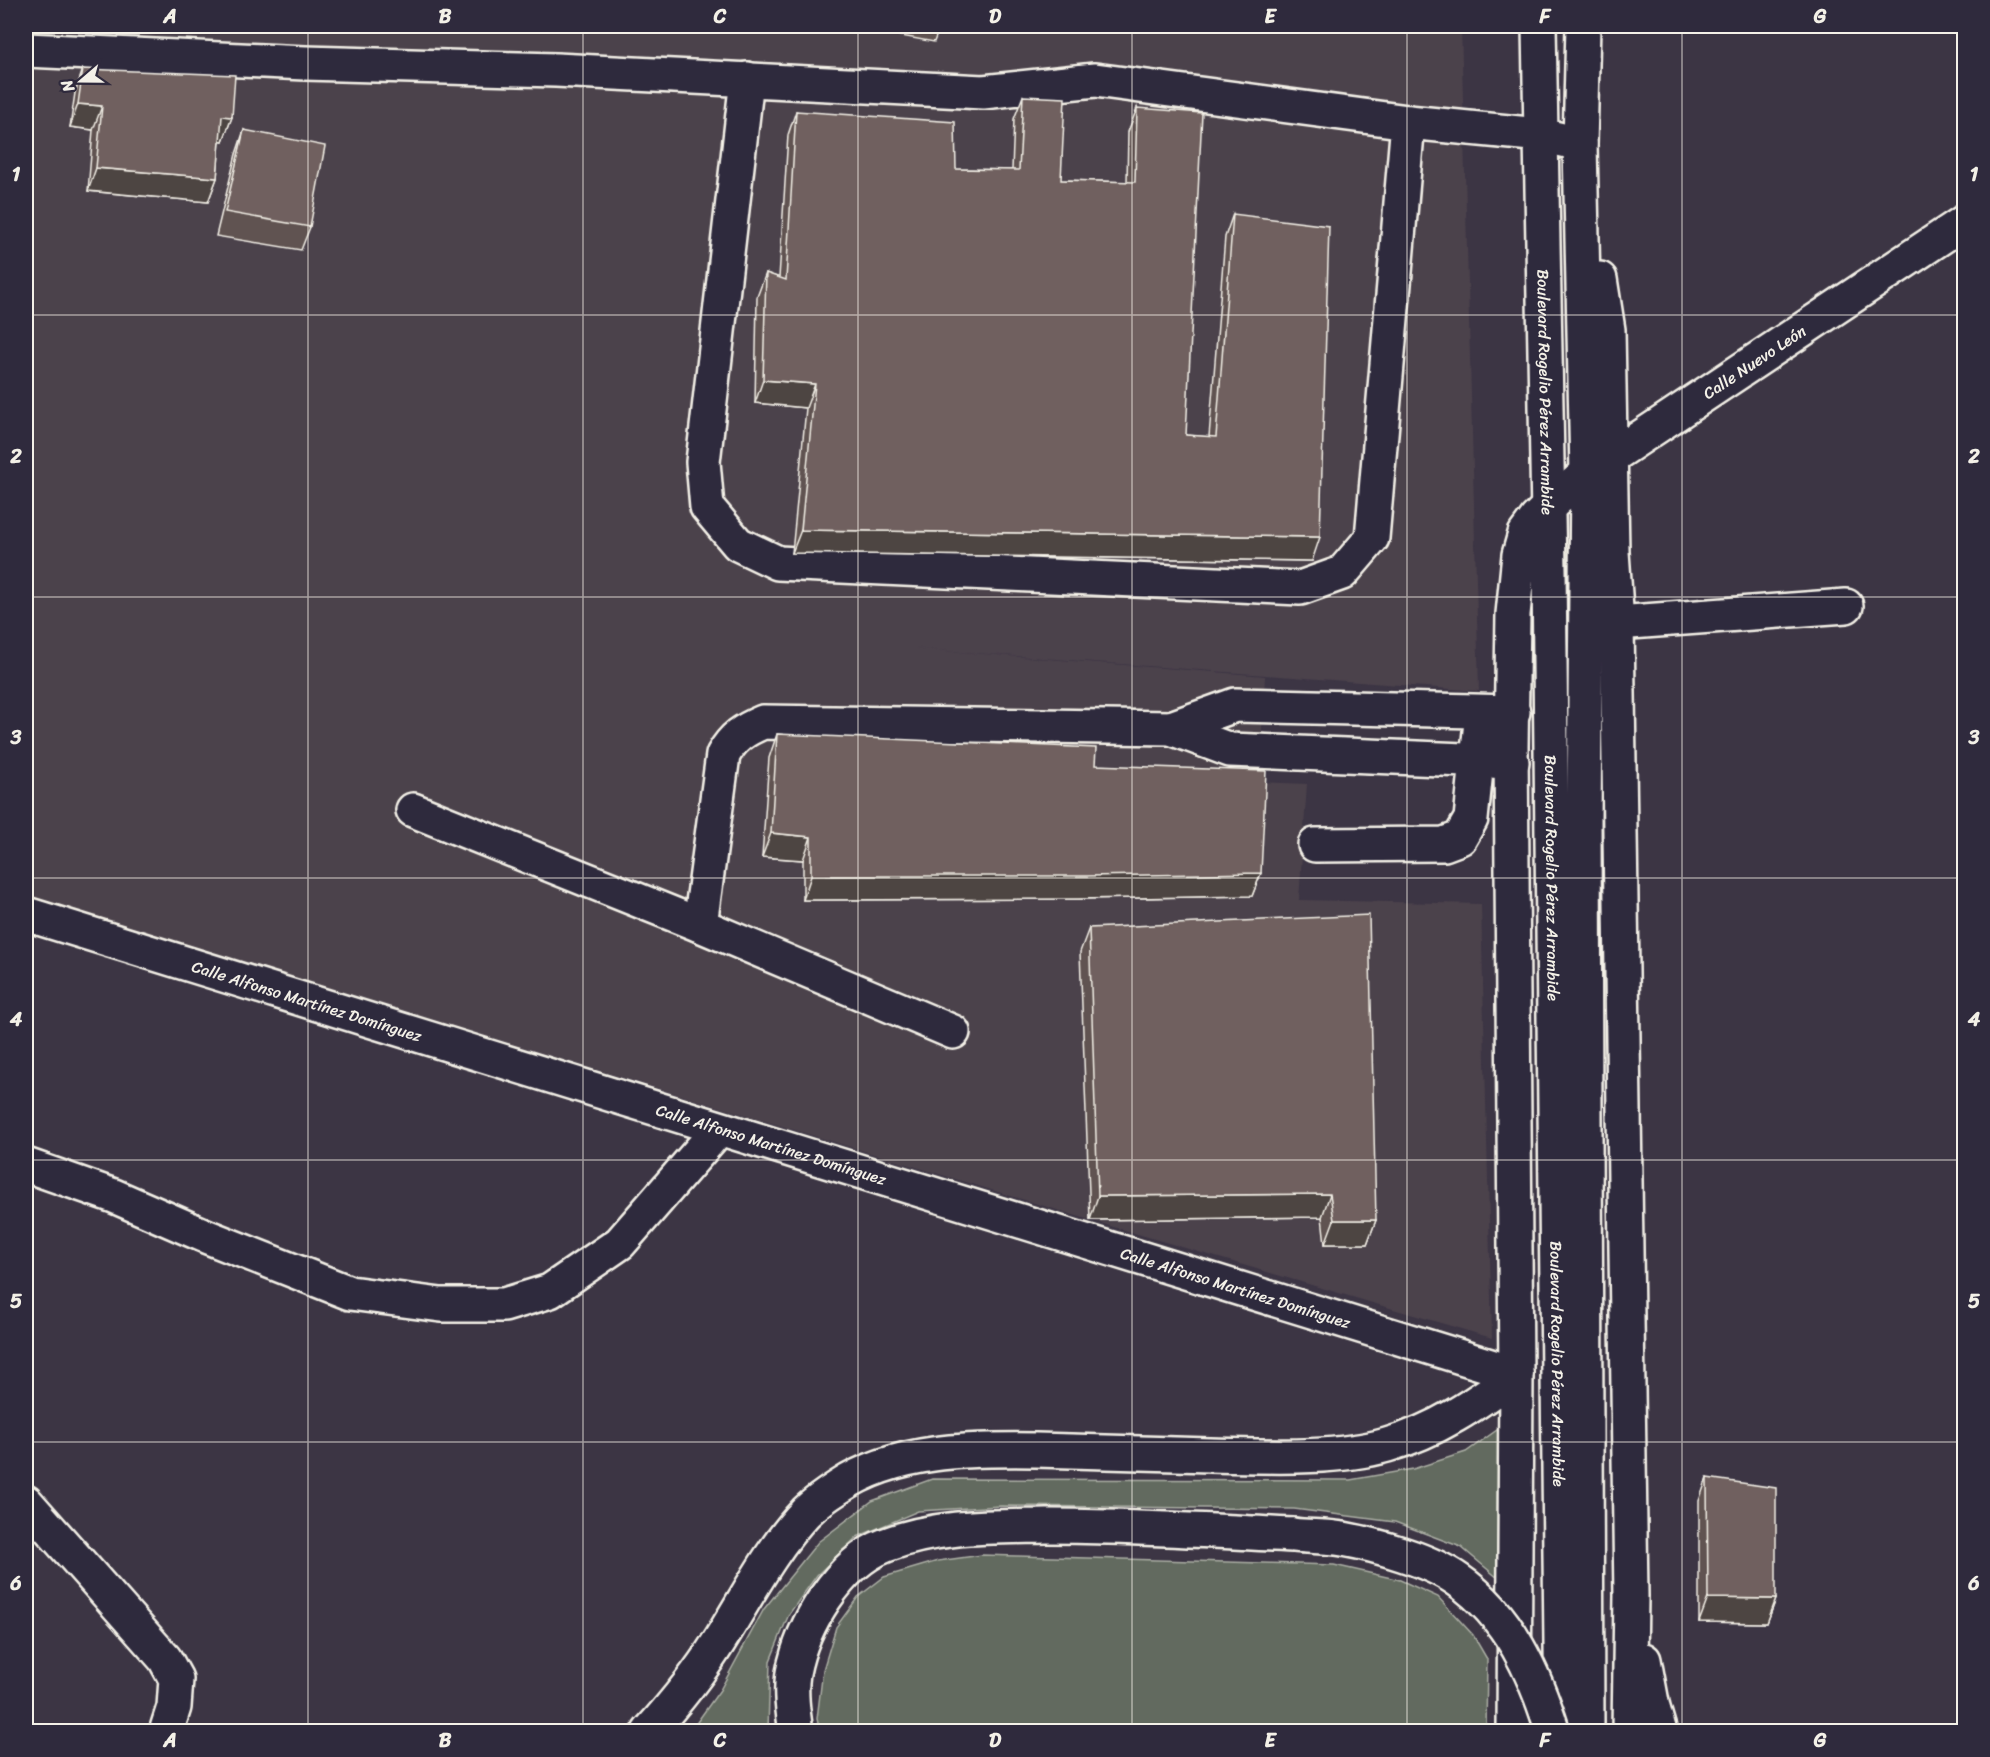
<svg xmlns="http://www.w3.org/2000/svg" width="1990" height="1757" font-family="Sriracha,sans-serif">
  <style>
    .built { fill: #4c424c }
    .green { fill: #626b5f; stroke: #abaea4; stroke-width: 1.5 }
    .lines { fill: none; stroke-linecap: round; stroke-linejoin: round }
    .minor-casing { stroke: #f4f1e8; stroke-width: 38 }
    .major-casing { stroke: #f4f1e8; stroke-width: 38 }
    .minor { stroke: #2f2a3d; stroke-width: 33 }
    .major { stroke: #2f2a3d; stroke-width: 33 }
    .major-bridge-casing { stroke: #f4f1e8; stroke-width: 38; stroke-linecap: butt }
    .major-bridge { stroke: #2f2a3d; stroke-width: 33 }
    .wall { fill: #605351; stroke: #f4f1e8; stroke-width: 1.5 }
    .shaded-wall { fill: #4e4442; stroke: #f4f1e8; stroke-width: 1.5 }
    .building { fill: #70615e; stroke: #f4f1e8; stroke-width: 1.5 }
    .grid { fill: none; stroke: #f4f1e8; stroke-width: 1.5; stroke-opacity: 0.55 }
    .labels { text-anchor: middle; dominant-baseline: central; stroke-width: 5; stroke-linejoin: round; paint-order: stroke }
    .street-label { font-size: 16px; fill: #f4f1e8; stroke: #2f2a3d }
    .neatline { fill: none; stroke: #f4f1e8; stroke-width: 2 }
    .grid-label { font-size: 20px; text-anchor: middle; font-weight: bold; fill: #f4f1e8 }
  </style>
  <rect width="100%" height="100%" fill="#3c3544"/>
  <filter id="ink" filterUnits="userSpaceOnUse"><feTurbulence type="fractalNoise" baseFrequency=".0167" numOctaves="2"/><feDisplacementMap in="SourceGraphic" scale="12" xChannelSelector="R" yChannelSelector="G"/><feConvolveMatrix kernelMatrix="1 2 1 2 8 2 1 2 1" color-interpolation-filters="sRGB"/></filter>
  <g filter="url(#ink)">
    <polygon class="built" points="26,26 1461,26 1479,691 908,648 1265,676 1259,782 1307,784 1299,900 1481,904 1492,1338 1090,1220 26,896"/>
    <g class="green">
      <polygon points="1504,1425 1499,1579 1461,1547 1395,1522 1294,1509 1001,1506 918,1511 857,1537 817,1575 789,1614 770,1661 768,1731 690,1732 720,1690 764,1609 818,1542 872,1501 932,1479 1350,1480 1413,1469 1466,1452"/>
      <polygon points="982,1555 1334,1565 1400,1580 1438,1597 1473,1635 1487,1659 1486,1731 820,1731 817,1719 823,1670 836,1627 858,1597 884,1577 938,1561"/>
    </g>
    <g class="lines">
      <defs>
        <g id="minor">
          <polyline points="26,50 305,63 556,70 983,92 1095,80 1408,122 1541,135 1580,144"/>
          <polyline points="747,79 703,462 707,507 738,544 778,563 1300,588 1342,573 1372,538 1408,122"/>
          <path id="s1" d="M1547 508 1587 473 1964 222"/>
          <polyline points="1617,623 1846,606"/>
          <polyline points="1171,728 1235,705 1513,712"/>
          <polyline points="413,810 700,925 953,1032"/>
          <polyline points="1315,845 1444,844 1460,838 1471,819 1482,712"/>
          <path id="s2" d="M26 914 1516 1374"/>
          <path d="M700 925 723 755C733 737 744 730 763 722L1171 728 1230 750 1512 762"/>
          <polyline points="26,1165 114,1196 208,1237 350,1293 441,1305 504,1305 550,1291 620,1243 719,1129"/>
          <polyline points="26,1502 165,1659 176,1679 174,1707 166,1732"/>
        </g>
        <g id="major">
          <path id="s3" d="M1539 26 1549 571 1562 1732"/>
          <polyline points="1583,26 1580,144 1587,473 1584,819 1587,1732"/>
          <polyline points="1600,279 1608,330 1612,552 1617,623 1631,1596 1629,1732"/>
          <polyline points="1644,1660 1653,1708 1660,1732"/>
          <path d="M649 1732C675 1703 698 1675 718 1643 746 1599 770 1550 806 1512 815 1503 828 1494 839 1487 896 1449 970 1449 1036 1450 1094 1452 1152 1453 1210 1455 1266 1456 1333 1460 1387 1445 1436 1431 1476 1404 1516 1374"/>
          <path d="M796 1732C793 1712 790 1693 793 1673 802 1625 839 1563 886 1545 937 1525 993 1527 1047 1526 1129 1526 1211 1531 1293 1535"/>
          <polyline points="1514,1732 1516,1374 1511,746 1513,614 1519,555 1525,534 1536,519 1547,508"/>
        </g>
      </defs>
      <use href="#minor" class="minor-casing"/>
      <use href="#major" class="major-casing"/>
      <use href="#minor" class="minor"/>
      <use href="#major" class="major"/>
      <defs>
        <path id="major-bridge" d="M1293 1535C1309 1537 1326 1536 1343 1539 1377 1545 1430 1560 1458 1580 1509 1615 1535 1674 1553 1732"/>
      </defs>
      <use href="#major-bridge" class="major-bridge-casing"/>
      <use href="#major-bridge" class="major-bridge"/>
    </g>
    <g class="wall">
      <polygon points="847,26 940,26 934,42"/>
      <polygon points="83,69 232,117 223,141 220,140 217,178 208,202 88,191 93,130 70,127 75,93"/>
      <polygon points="1023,96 1061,180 1127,182 1128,132 1137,108 1186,435 1209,437 1225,237 1233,214 1312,561 792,553 806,408 755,403 757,297 766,273 779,278 788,135 796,111 956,169 1012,170 1014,119"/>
      <polygon points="244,130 310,227 301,250 216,236 236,154"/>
      <polygon points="777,734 1095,765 1261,873 1252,896 1078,899 803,900 803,860 762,857 769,758"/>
      <polygon points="1089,928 1376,1220 1367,1244 1325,1244 1322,1217 1090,1220 1080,952"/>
      <polygon points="1707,1478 1776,1599 1767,1623 1699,1622 1699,1501"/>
    </g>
    <g class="shaded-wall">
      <polygon points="78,104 102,106 93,130 70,127"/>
      <polygon points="222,116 232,117 223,141 213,140"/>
      <polygon points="96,168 217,178 208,202 88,191"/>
      <polygon points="763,380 815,384 806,408 755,403"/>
      <polygon points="801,530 1320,537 1312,561 792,553"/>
      <polygon points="771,833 811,837 803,860 762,857"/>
      <polygon points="1261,873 1252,896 1078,899 803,900 811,876"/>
      <polygon points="1330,1194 1322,1217 1090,1220 1098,1196"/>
      <polygon points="1334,1220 1376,1220 1367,1244 1325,1244"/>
      <polygon points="1708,1598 1776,1599 1767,1623 1699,1622"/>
    </g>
    <g class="building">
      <polygon points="83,69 235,75 232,117 222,116 217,178 96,168 102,106 78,104"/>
      <polygon points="1023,96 1065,98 1061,180 1135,182 1137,108 1202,113 1186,435 1216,437 1233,214 1329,226 1320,537 801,530 815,384 763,380 766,273 786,280 796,111 955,122 956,169 1019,170"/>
      <polygon points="244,130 325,146 310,227 225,212"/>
      <polygon points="777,734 1096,748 1095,765 1266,771 1261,873 1087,876 811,876 811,837 771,833"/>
      <polygon points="1369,915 1376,1220 1334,1220 1330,1194 1098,1196 1089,928"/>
      <polygon points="1707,1478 1776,1488 1776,1599 1708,1598"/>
    </g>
  </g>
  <path class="grid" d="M308 26V1732M583 26V1732M858 26V1732M1132 26V1732M1407 26V1732M1682 26V1732M26 315H1964M26 597H1964M26 878H1964M26 1160H1964M26 1442H1964"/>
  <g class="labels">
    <g class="street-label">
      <text stroke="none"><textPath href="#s1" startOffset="254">Calle Nuevo León</textPath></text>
      <text stroke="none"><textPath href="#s3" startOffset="366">Boulevard Rogelio Pérez Arrambide</textPath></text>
      <text stroke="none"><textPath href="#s3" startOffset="852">Boulevard Rogelio Pérez Arrambide</textPath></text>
      <text stroke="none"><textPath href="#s2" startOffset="294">Calle Alfonso Martínez Domínguez</textPath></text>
      <text stroke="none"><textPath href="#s2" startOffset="780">Calle Alfonso Martínez Domínguez</textPath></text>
      <text stroke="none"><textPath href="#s2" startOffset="1266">Calle Alfonso Martínez Domínguez</textPath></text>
      <text stroke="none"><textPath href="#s3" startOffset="1338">Boulevard Rogelio Pérez Arrambide</textPath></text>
    </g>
  </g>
  <rect width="1990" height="1757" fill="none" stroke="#2f2a3d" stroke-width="66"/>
  <g transform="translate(81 81) rotate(250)" stroke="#2f2a3d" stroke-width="4.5" paint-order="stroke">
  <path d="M0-4.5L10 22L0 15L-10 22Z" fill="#f4f1e8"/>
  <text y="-9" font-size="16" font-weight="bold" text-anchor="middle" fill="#f4f1e8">N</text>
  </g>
  <rect x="33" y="33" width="1924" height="1691" class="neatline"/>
  <g class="grid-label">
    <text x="170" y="23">A</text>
    <text x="445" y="23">B</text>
    <text x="720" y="23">C</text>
    <text x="995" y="23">D</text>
    <text x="1270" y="23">E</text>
    <text x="1545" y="23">F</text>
    <text x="1820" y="23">G</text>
    <text x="16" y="181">1</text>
    <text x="1974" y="181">1</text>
    <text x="16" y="463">2</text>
    <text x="1974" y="463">2</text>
    <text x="16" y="744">3</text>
    <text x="1974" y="744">3</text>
    <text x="16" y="1026">4</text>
    <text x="1974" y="1026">4</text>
    <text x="16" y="1308">5</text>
    <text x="1974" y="1308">5</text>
    <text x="16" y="1590">6</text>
    <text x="1974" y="1590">6</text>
    <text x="170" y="1747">A</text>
    <text x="445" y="1747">B</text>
    <text x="720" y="1747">C</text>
    <text x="995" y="1747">D</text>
    <text x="1270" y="1747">E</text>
    <text x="1545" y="1747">F</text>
    <text x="1820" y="1747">G</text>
  </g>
</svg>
